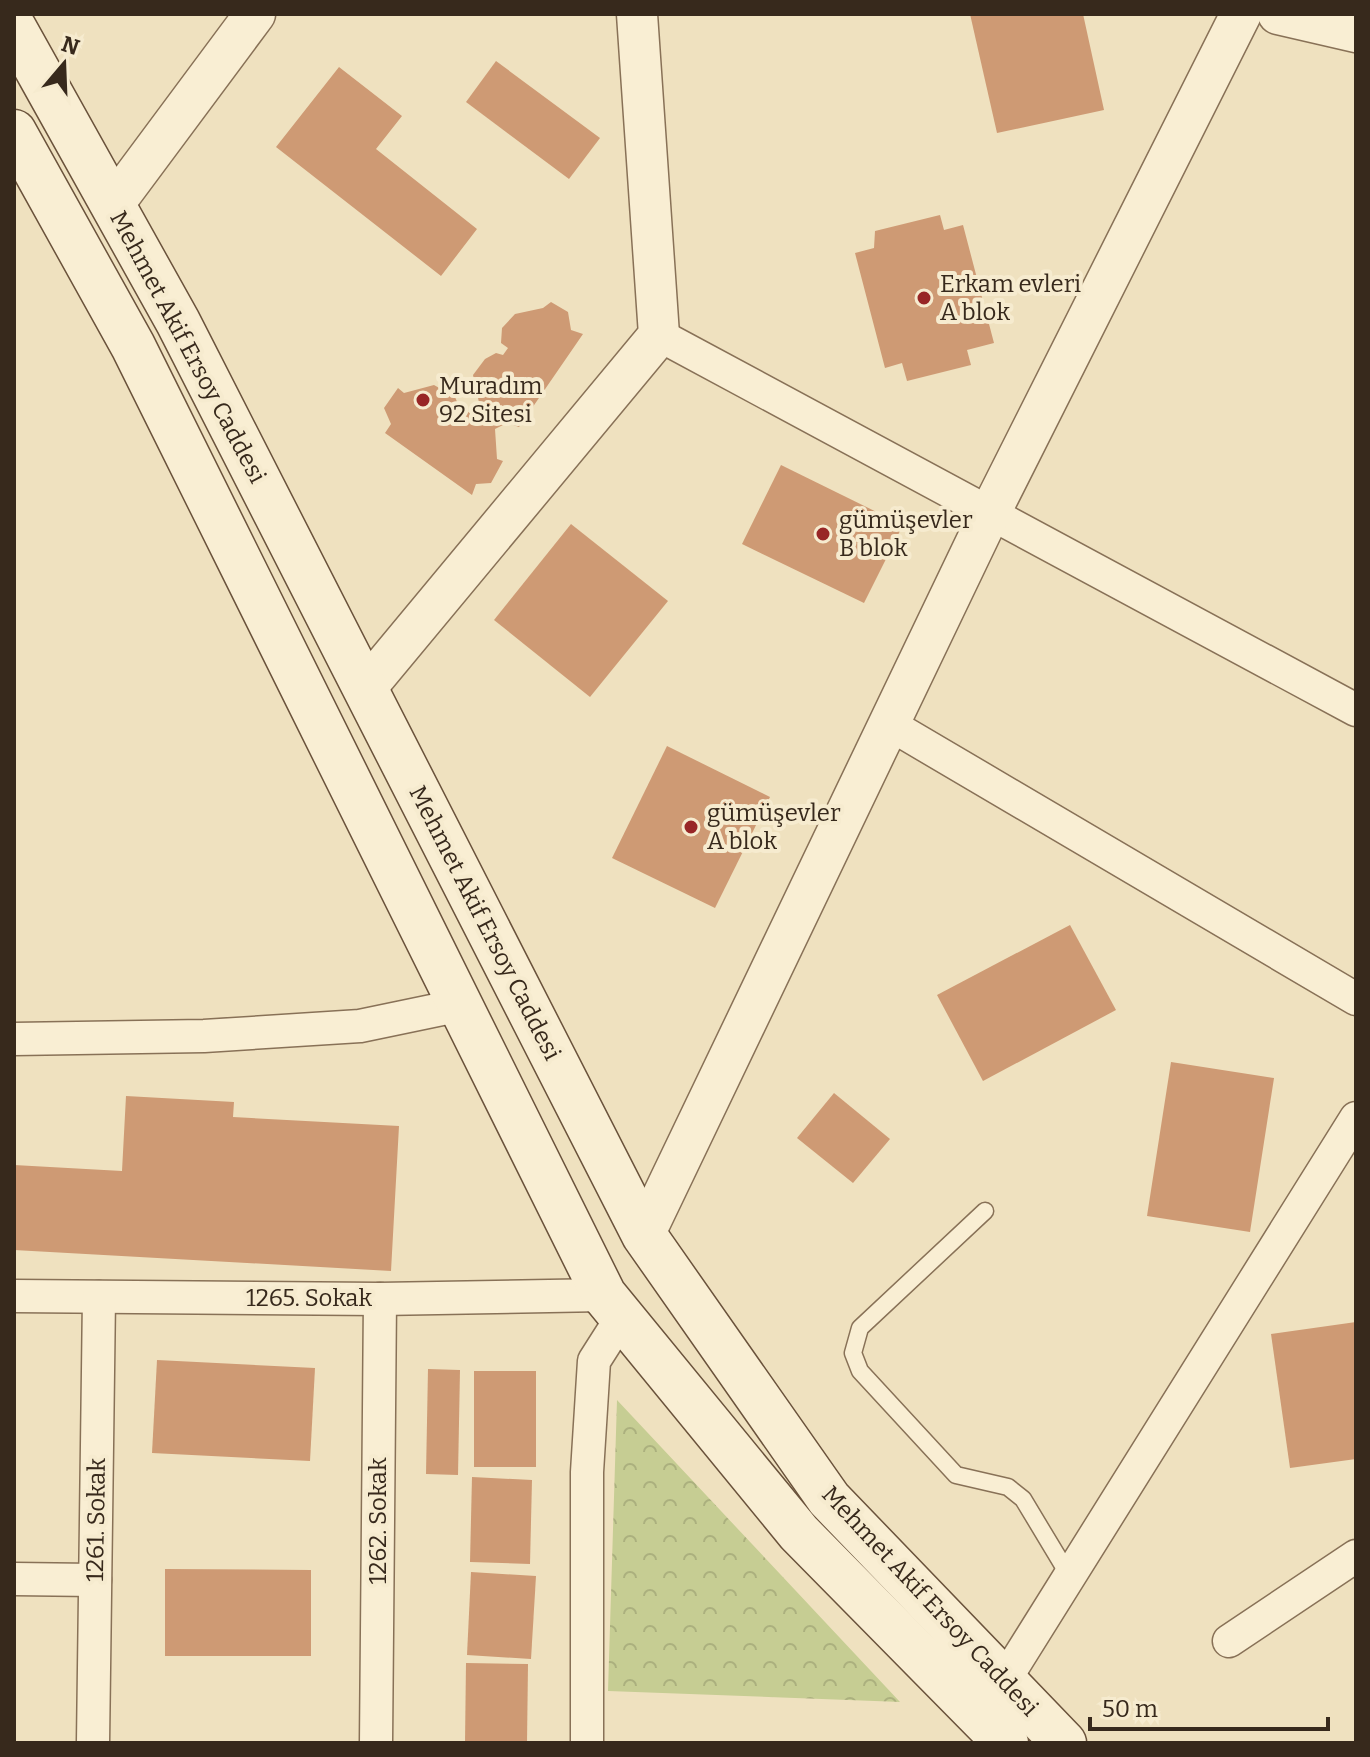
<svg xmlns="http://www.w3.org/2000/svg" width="1370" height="1757" font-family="Bitter,serif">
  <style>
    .forest { fill: url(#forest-crowns) }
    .building { fill: #ce9a74 }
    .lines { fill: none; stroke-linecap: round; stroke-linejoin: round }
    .service-casing { stroke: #887157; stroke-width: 19 }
    .minor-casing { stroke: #887157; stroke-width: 35 }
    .tertiary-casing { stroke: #887157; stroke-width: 43 }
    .secondary-casing { stroke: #6a523b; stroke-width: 47 }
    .service { stroke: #f9eed3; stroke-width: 16 }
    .minor { stroke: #f9eed3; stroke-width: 32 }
    .tertiary { stroke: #f9eed3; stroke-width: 40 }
    .secondary { stroke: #f9eed3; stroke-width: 44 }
    .poi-dot { fill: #982626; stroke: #f6ebcf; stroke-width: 3 }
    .labels { text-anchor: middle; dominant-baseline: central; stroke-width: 8; stroke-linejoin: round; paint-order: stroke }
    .poi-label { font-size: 24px; fill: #37291c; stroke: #f6ebcf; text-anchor: start }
    .street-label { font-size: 24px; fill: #37291c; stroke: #f6ebcf }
  </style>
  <defs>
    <pattern id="forest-crowns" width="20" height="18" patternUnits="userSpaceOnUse" patternTransform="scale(2)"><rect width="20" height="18" fill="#c6cd93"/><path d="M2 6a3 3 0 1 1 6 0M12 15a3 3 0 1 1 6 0" fill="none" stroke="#abb07e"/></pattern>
  </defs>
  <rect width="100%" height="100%" fill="#efe1bf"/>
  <polygon class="forest" points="617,1400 900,1702 901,1702 608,1691"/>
  <g class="building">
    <polygon points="970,14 1083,14 1104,110 997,133"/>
    <polygon points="496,61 600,138 569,179 466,102"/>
    <polygon points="339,67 402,116 376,149 477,229 441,276 276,147"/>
    <polygon points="940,215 944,230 963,225 994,343 967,350 971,365 907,381 902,363 885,368 855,253 874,248 875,231"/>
    <polygon points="551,302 568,312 571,330 583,334 519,427 507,423 495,429 497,459 503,461 491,483 476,484 472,495 385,433 391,424 384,408 398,388 404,393 434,385 455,397 458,404 454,414 463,421 468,412 474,415 480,407 473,375 485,359 496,353 503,355 508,348 501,343 502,328 515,314 543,308"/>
    <polygon points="781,465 903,525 864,603 742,544"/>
    <polygon points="571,524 668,601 590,697 494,620"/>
    <polygon points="667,746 770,797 715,908 612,858"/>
    <polygon points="1070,925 1116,1010 983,1081 937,995"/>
    <polygon points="1171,1062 1274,1078 1250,1232 1147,1216"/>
    <polygon points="834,1093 890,1139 853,1183 797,1138"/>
    <polygon points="126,1096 234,1102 233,1117 399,1126 391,1271 14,1250 14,1165 122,1171"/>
    <polygon points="1356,1322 1356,1459 1290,1468 1271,1334"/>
    <polygon points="157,1360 315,1368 310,1461 152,1453"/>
    <polygon points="428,1369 460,1370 458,1475 426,1474"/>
    <rect x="474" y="1371" width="62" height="96"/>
    <polygon points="472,1477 532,1480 530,1564 470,1562"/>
    <polygon points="165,1569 311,1570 311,1656 165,1656"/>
    <polygon points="471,1572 536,1576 531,1659 467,1655"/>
    <polygon points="466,1663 528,1664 527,1743 465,1743"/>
  </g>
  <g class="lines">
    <defs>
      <polyline id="service" points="985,1211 860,1328 853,1353 860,1371 956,1475 1008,1487 1023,1499 1070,1577"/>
      <g id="minor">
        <polyline points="659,335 1356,710"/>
        <polyline points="889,724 1356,999"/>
        <polyline points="14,1039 204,1036 360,1026 461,1005"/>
        <polyline points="14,1296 380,1299 604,1295"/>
        <polyline points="14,1579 95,1580"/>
        <polyline points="1229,1641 1356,1556"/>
        <polyline points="1004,1681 1356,1118"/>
        <polyline points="93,1743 99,1297"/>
        <polyline points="376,1743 380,1299"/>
        <polyline points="587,1743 587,1472 594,1361 622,1317"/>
      </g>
      <g id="tertiary">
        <polyline points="1278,14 1356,32"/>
        <polyline points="113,205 255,14"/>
        <polyline points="365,689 659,335 637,14"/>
        <polyline points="644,1235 990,513 1241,14"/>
      </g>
      <g id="secondary">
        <polyline points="14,28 178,322 644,1235 829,1499 1064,1743"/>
        <polyline points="14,132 133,346 604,1295 799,1533 1006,1743"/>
      </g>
    </defs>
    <use href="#service" class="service-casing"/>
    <use href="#minor" class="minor-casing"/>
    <use href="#tertiary" class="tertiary-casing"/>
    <use href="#secondary" class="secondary-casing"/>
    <use href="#service" class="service"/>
    <use href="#minor" class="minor"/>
    <use href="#tertiary" class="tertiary"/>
    <use href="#secondary" class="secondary"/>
  </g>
  <g class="poi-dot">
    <circle cx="924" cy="298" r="8"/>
    <circle cx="423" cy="400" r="8"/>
    <circle cx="823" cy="534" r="8"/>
    <circle cx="691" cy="827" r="8"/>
  </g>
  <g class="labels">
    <g class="poi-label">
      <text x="940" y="284">Erkam evleri<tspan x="940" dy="28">A blok</tspan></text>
      <text x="439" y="386">Muradım<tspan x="439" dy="28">92 Sitesi</tspan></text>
      <text x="839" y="520">gümüşevler<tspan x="839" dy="28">B blok</tspan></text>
      <text x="707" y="813">gümüşevler<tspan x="707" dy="28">A blok</tspan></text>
    </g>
    <g class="street-label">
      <text transform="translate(188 347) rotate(62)">Mehmet Akif Ersoy Caddesi</text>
      <text transform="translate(485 923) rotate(63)">Mehmet Akif Ersoy Caddesi</text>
      <text x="309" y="1298">1265. Sokak</text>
      <text transform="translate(96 1520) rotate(-89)">1261. Sokak</text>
      <text transform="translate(378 1521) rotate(-90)">1262. Sokak</text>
      <text transform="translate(930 1601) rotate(47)">Mehmet Akif Ersoy Caddesi</text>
    </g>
  </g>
  <rect width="1370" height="1757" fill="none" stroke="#37291c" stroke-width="32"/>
  <g transform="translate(64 64) rotate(19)" stroke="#f6ebcf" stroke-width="6" paint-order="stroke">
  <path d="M0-6L14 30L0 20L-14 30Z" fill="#37291c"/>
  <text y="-12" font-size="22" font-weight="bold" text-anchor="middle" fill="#37291c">N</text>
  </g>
  <path d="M1090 1717v12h238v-12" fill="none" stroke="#37291c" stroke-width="4"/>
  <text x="1102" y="1717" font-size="24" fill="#37291c" stroke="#f6ebcf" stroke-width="6" paint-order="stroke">50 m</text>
</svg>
